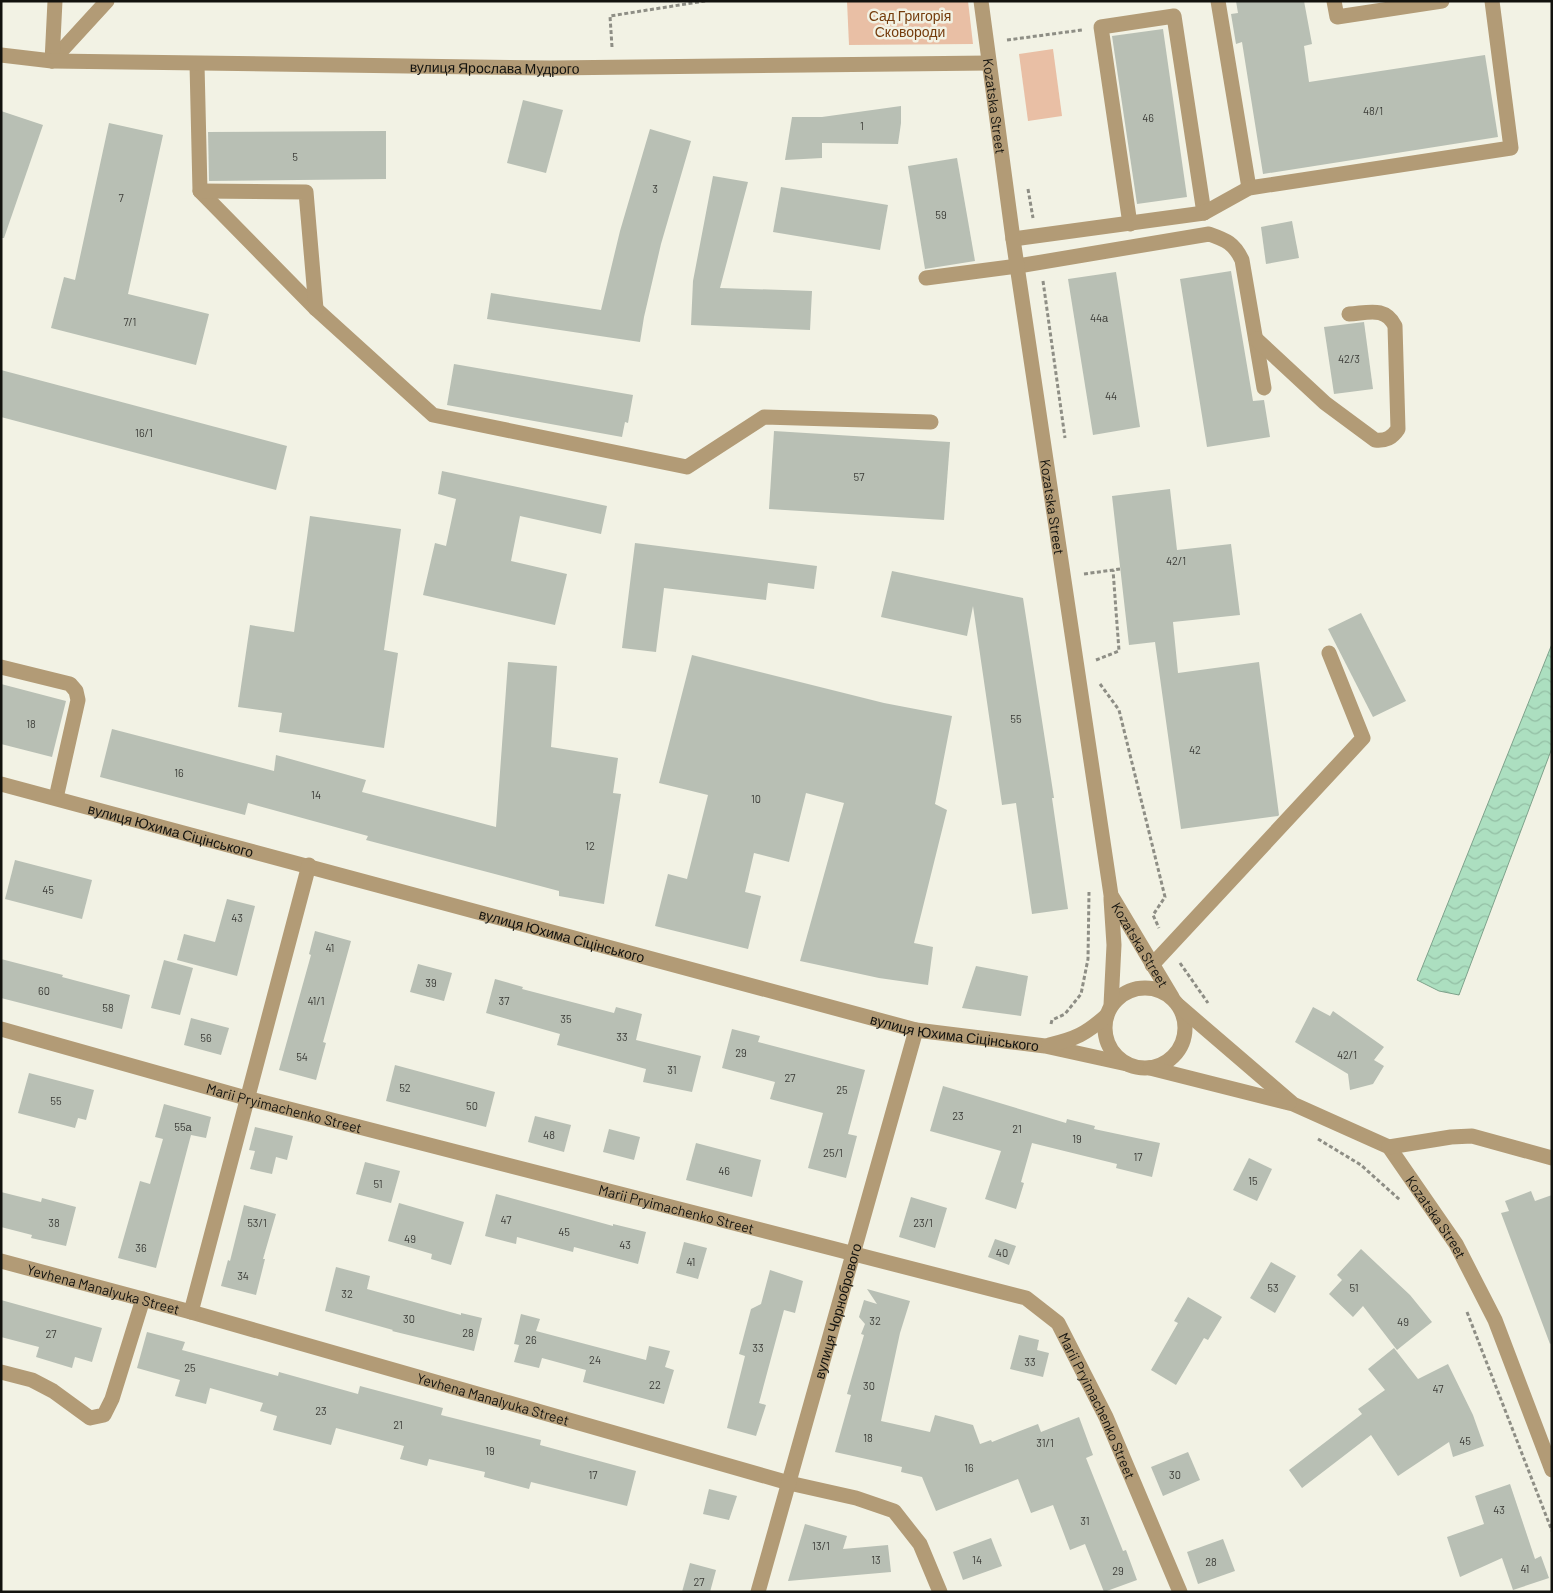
<svg xmlns="http://www.w3.org/2000/svg" width="1553" height="1593" font-family="Barlow,sans-serif">
  <style>
    .park { fill: #e9bfa5 }
    .water { fill: url(#water-waves); stroke: #7ea28b }
    .building { fill: #b8bfb4 }
    .lines { fill: none; stroke-linecap: round; stroke-linejoin: round }
    .path { stroke: #8e8e85; stroke-width: 3; stroke-dasharray: 4 2.5; stroke-linecap: butt }
    .lane { stroke: #b29b76; stroke-width: 15 }
    .street { stroke: #b29b76; stroke-width: 15 }
    .labels { text-anchor: middle; dominant-baseline: central; stroke-width: 5; stroke-linejoin: round; paint-order: stroke }
    .number-label { font-size: 11px; fill: #3c3d38 }
    .park-label { font-size: 14px; fill: #743c0d; stroke: #f2f2e4 }
    .street-label { font-size: 14px; fill: #12120e; stroke: #f2f2e4 }
  </style>
  <defs>
    <pattern id="water-waves" width="16" height="10" patternUnits="userSpaceOnUse" patternTransform="scale(1.25)"><rect width="16" height="10" fill="#acdfc0"/><path d="M0 5q4-4 8 0t8 0" fill="none" stroke="#93bea4"/></pattern>
  </defs>
  <rect width="100%" height="100%" fill="#f2f2e4"/>
  <g class="park">
    <polygon points="847,1 968,1 973,44 849,45"/>
    <polygon points="1053,49 1062,116 1028,121 1019,54"/>
  </g>
  <polygon class="water" points="1552,644 1552,748 1459,995 1439,991 1417,980"/>
  <g class="building">
    <polygon points="1236,1 1304,1 1312,44 1304,46 1309,82 1485,55 1498,137 1263,174 1242,42 1236,44 1231,14 1238,13"/>
    <polygon points="1163,29 1187,197 1137,204 1112,36"/>
    <polygon points="523,100 563,110 546,173 507,163"/>
    <polygon points="901,106 901,123 898,144 822,143 822,158 785,160 792,117 822,117"/>
    <polygon points="1,111 43,125 4,238 1,238"/>
    <polygon points="109,123 163,135 128,294 209,314 196,365 51,328 64,277 75,280"/>
    <polygon points="650,129 691,141 661,244 644,317 640,342 487,319 491,293 601,310 620,231"/>
    <polygon points="386,131 386,179 209,181 208,132"/>
    <polygon points="957,158 975,261 925,269 908,166"/>
    <polygon points="713,176 748,182 720,288 812,291 810,330 691,325 693,281"/>
    <polygon points="781,187 888,205 880,250 773,232"/>
    <polygon points="1292,221 1299,258 1266,264 1261,227"/>
    <polygon points="1231,271 1253,401 1264,400 1270,437 1207,447 1180,279"/>
    <polygon points="1116,272 1140,427 1093,435 1068,279"/>
    <polygon points="1364,322 1373,389 1334,394 1324,327"/>
    <polygon points="454,364 633,395 628,423 625,422 622,437 447,405"/>
    <polygon points="1,370 287,446 276,490 1,417"/>
    <polygon points="774,431 950,442 944,520 769,509"/>
    <polygon points="442,471 607,506 601,534 520,516 511,561 567,574 555,625 423,595 435,543 446,546 456,499 438,494"/>
    <polygon points="1170,489 1177,550 1231,544 1240,615 1173,622 1178,673 1259,662 1279,815 1278,816 1181,829 1155,642 1129,645 1112,496"/>
    <polygon points="310,516 401,529 384,650 398,653 384,748 279,732 282,713 238,707 250,625 294,632"/>
    <polygon points="635,543 817,566 814,589 768,583 766,600 664,588 656,652 622,648"/>
    <polygon points="892,571 1023,598 1054,798 1052,798 1068,909 1032,914 1016,803 1002,805 973,606 967,636 881,617"/>
    <polygon points="1361,613 1406,701 1373,717 1328,629"/>
    <polygon points="692,655 884,703 952,716 935,804 947,810 914,943 933,947 928,985 879,978 800,961 844,803 806,793 789,862 754,853 745,892 761,896 748,949 655,926 668,874 687,879 708,795 659,783"/>
    <polygon points="508,662 557,666 551,747 618,758 613,793 621,794 604,904 559,896 559,891 366,840 368,836 248,803 245,815 100,777 112,729 274,771 276,755 366,780 362,792 496,827"/>
    <polygon points="1,684 66,701 52,757 1,744"/>
    <polygon points="15,860 92,880 82,919 5,899"/>
    <polygon points="227,899 255,906 237,976 177,960 184,934 215,942"/>
    <polygon points="315,931 351,941 323,1042 326,1043 316,1080 279,1070 311,955 309,954"/>
    <polygon points="1,959 63,975 62,977 130,995 122,1029 1,998"/>
    <polygon points="164,960 193,968 180,1015 151,1008"/>
    <polygon points="418,964 452,973 444,1001 410,992"/>
    <polygon points="976,966 1028,976 1021,1016 962,1008"/>
    <polygon points="495,979 523,987 522,989 614,1013 616,1007 642,1014 636,1040 701,1056 692,1092 643,1082 646,1069 557,1045 560,1034 486,1013"/>
    <polygon points="1313,1007 1330,1016 1333,1011 1384,1047 1374,1060 1384,1066 1373,1084 1350,1090 1348,1074 1295,1042"/>
    <polygon points="191,1018 229,1028 221,1055 184,1045"/>
    <polygon points="732,1029 760,1036 758,1042 865,1070 848,1134 857,1136 846,1178 808,1168 823,1113 770,1099 775,1082 722,1068"/>
    <polygon points="395,1065 495,1092 486,1127 386,1101"/>
    <polygon points="29,1073 94,1090 86,1120 78,1118 75,1128 18,1113"/>
    <polygon points="943,1086 1066,1123 1067,1119 1095,1126 1094,1129 1160,1143 1152,1177 1116,1168 1117,1164 1032,1143 1021,1182 1024,1183 1016,1209 985,1199 1001,1151 930,1131"/>
    <polygon points="164,1104 211,1117 206,1138 191,1135 156,1268 118,1258 140,1181 150,1184 163,1139 155,1137"/>
    <polygon points="535,1116 571,1125 564,1152 528,1142"/>
    <polygon points="255,1127 293,1136 287,1160 276,1157 272,1174 250,1169 255,1151 249,1150"/>
    <polygon points="609,1129 640,1137 634,1160 603,1152"/>
    <polygon points="696,1143 761,1160 752,1197 686,1180"/>
    <polygon points="1249,1158 1272,1169 1257,1201 1233,1190"/>
    <polygon points="365,1162 400,1171 391,1203 356,1194"/>
    <polygon points="1531,1191 1535,1201 1552,1195 1552,1343 1550,1344 1501,1213 1509,1211 1505,1201"/>
    <polygon points="1,1192 41,1202 42,1198 76,1207 66,1246 31,1238 32,1235 1,1227"/>
    <polygon points="496,1194 613,1226 613,1224 646,1232 638,1264 574,1247 573,1252 517,1237 516,1244 485,1236"/>
    <polygon points="911,1197 947,1208 935,1248 899,1237"/>
    <polygon points="399,1203 464,1222 451,1265 431,1259 432,1254 388,1241"/>
    <polygon points="244,1205 276,1214 263,1259 265,1259 256,1295 221,1286 228,1260 230,1261"/>
    <polygon points="995,1239 1016,1246 1009,1265 988,1257"/>
    <polygon points="684,1242 707,1248 698,1279 676,1273"/>
    <polygon points="1361,1249 1410,1295 1432,1322 1397,1350 1363,1306 1353,1317 1329,1294 1342,1280 1337,1275"/>
    <polygon points="1271,1262 1296,1276 1275,1313 1250,1298"/>
    <polygon points="336,1267 370,1276 367,1289 461,1315 461,1313 482,1318 474,1351 392,1331 393,1330 325,1311"/>
    <polygon points="770,1270 803,1281 795,1313 784,1310 759,1403 766,1405 756,1436 727,1428 745,1356 739,1354 751,1309 761,1304"/>
    <polygon points="867,1289 910,1301 900,1333 881,1421 930,1432 935,1415 973,1425 980,1444 991,1440 992,1442 1038,1424 1041,1432 1079,1417 1093,1455 1086,1458 1123,1551 1126,1550 1137,1580 1104,1592 1085,1544 1070,1550 1053,1505 1031,1513 1018,1479 936,1511 922,1477 901,1472 902,1467 835,1452 851,1395 847,1394 864,1335 861,1334 865,1324 859,1317 864,1300 877,1304"/>
    <polygon points="1188,1297 1222,1317 1208,1340 1204,1338 1176,1385 1151,1370 1178,1323 1174,1321"/>
    <polygon points="1,1300 102,1328 92,1362 75,1357 72,1368 36,1357 39,1347 1,1337"/>
    <polygon points="521,1314 540,1319 536,1331 646,1360 649,1346 670,1351 665,1367 674,1370 664,1404 583,1382 586,1370 542,1358 539,1368 514,1362 519,1345 514,1344"/>
    <polygon points="147,1332 185,1342 182,1350 278,1376 279,1372 358,1394 360,1386 443,1408 441,1415 541,1440 540,1445 636,1471 627,1506 531,1482 529,1489 484,1477 485,1472 429,1459 427,1466 400,1459 404,1446 336,1428 331,1445 273,1430 277,1416 260,1411 263,1403 210,1388 206,1404 175,1396 180,1380 137,1368"/>
    <polygon points="1019,1335 1039,1340 1037,1350 1049,1353 1043,1377 1010,1369"/>
    <polygon points="1394,1348 1418,1379 1448,1364 1473,1415 1484,1446 1453,1457 1449,1442 1398,1476 1371,1435 1302,1488 1289,1470 1362,1414 1358,1409 1385,1390 1368,1369"/>
    <polygon points="1188,1452 1200,1480 1163,1496 1151,1467"/>
    <polygon points="1510,1484 1535,1559 1541,1556 1549,1578 1513,1590 1502,1558 1460,1577 1447,1537 1484,1524 1475,1496"/>
    <polygon points="709,1489 737,1496 729,1520 703,1514"/>
    <polygon points="805,1524 847,1536 843,1549 888,1545 891,1572 788,1581"/>
    <polygon points="991,1538 1002,1566 963,1580 953,1552"/>
    <polygon points="1223,1539 1235,1571 1198,1584 1187,1552"/>
    <polygon points="690,1563 716,1570 710,1592 682,1592"/>
  </g>
  <g class="lines">
    <g class="path">
      <polyline points="1007,40 1082,30"/>
      <polyline points="612,47 610,16 705,1"/>
      <polyline points="1028,189 1033,218"/>
      <polyline points="1043,281 1065,438"/>
      <polyline points="1084,574 1120,569"/>
      <polyline points="1096,660 1119,651 1113,570"/>
      <polyline points="1100,684 1119,710 1165,897 1153,915 1159,928"/>
      <polyline points="1180,963 1208,1003"/>
      <polyline points="1051,1024 1052,1020 1065,1014 1081,994 1088,959 1089,892"/>
      <polyline points="1318,1139 1361,1165 1400,1200"/>
      <polyline points="1467,1312 1552,1531"/>
    </g>
    <g class="lane">
      <polyline points="1218,1 1249,188"/>
      <polyline points="1334,1 1337,17 1442,1"/>
      <polyline points="52,61 107,1"/>
      <polyline points="52,61 55,1"/>
      <polyline points="197,64 200,191 316,309 433,415 687,467 764,417 931,422"/>
      <polyline points="200,191 306,192 316,309"/>
      <polyline points="1130,224 1101,27 1174,16 1204,213"/>
      <polyline points="1013,239 1204,213 1249,188 1511,148 1492,1"/>
      <path d="M926 278 1018 266 1209 234C1226 240 1234 243 1242 260L1264 388"/>
      <path d="M1256 339 1325 403 1375 440C1386 441 1392 438 1398 429L1395 326C1385 306 1368 313 1349 314"/>
      <polyline points="1,667 70,684 76,691 78,700 56,798"/>
      <polyline points="1152,965 1363,738 1329,653"/>
      <polyline points="1,1372 32,1380 53,1391 90,1418 104,1415 112,1399 143,1299"/>
    </g>
    <g class="street">
      <path id="s1" d="M981 1 1013 239 1111 895 1172 997"/>
      <path id="s2" d="M1 55 52 61 551 68 989 63"/>
      <path id="s3" d="M1 784 916 1030 1045 1046 1127 1064"/>
      <circle cx="1145" cy="1028" r="40"/>
      <polyline points="1111,1005 1114,945 1111,899"/>
      <path id="s4" d="M1179 1006 1293 1104 1389 1147 1456 1244 1495 1320 1552 1470"/>
      <path id="s5" d="M1 1029 246 1098 1026 1298 1058 1323 1106 1417 1180 1592"/>
      <path d="M1049 1045C1075 1039 1086 1034 1106 1016"/>
      <polyline points="1150,1068 1289,1103"/>
      <polyline points="1389,1147 1451,1137 1472,1136 1552,1158"/>
      <path id="s6" d="M1 1261 191 1312 789 1483 856 1498 894 1511 920 1544 940 1592"/>
      <polyline points="191,1312 309,865"/>
      <path id="s7" d="M758 1592 916 1030"/>
    </g>
  </g>
  <g class="labels">
    <g class="number-label">
      <text x="1373" y="110">48/1</text>
      <text x="1148" y="117">46</text>
      <text x="862" y="125">1</text>
      <text x="295" y="156">5</text>
      <text x="655" y="188">3</text>
      <text x="121" y="197">7</text>
      <text x="941" y="214">59</text>
      <text x="1099" y="317">44а</text>
      <text x="130" y="321">7/1</text>
      <text x="1349" y="358">42/3</text>
      <text x="1111" y="395">44</text>
      <text x="144" y="432">16/1</text>
      <text x="859" y="476">57</text>
      <text x="1176" y="560">42/1</text>
      <text x="1016" y="718">55</text>
      <text x="31" y="723">18</text>
      <text x="1195" y="749">42</text>
      <text x="179" y="772">16</text>
      <text x="316" y="794">14</text>
      <text x="756" y="798">10</text>
      <text x="590" y="845">12</text>
      <text x="48" y="889">45</text>
      <text x="237" y="917">43</text>
      <text x="330" y="947">41</text>
      <text x="431" y="982">39</text>
      <text x="44" y="990">60</text>
      <text x="316" y="1000">41/1</text>
      <text x="504" y="1000">37</text>
      <text x="108" y="1007">58</text>
      <text x="566" y="1018">35</text>
      <text x="622" y="1036">33</text>
      <text x="206" y="1037">56</text>
      <text x="741" y="1052">29</text>
      <text x="1347" y="1054">42/1</text>
      <text x="302" y="1056">54</text>
      <text x="672" y="1069">31</text>
      <text x="790" y="1077">27</text>
      <text x="405" y="1087">52</text>
      <text x="842" y="1089">25</text>
      <text x="56" y="1100">55</text>
      <text x="472" y="1105">50</text>
      <text x="958" y="1115">23</text>
      <text x="183" y="1126">55а</text>
      <text x="1017" y="1128">21</text>
      <text x="549" y="1134">48</text>
      <text x="1077" y="1138">19</text>
      <text x="833" y="1152">25/1</text>
      <text x="1138" y="1156">17</text>
      <text x="724" y="1170">46</text>
      <text x="1253" y="1180">15</text>
      <text x="378" y="1183">51</text>
      <text x="506" y="1219">47</text>
      <text x="54" y="1222">38</text>
      <text x="257" y="1222">53/1</text>
      <text x="923" y="1222">23/1</text>
      <text x="564" y="1231">45</text>
      <text x="410" y="1238">49</text>
      <text x="625" y="1244">43</text>
      <text x="141" y="1247">36</text>
      <text x="1002" y="1252">40</text>
      <text x="691" y="1261">41</text>
      <text x="243" y="1275">34</text>
      <text x="1273" y="1287">53</text>
      <text x="1354" y="1287">51</text>
      <text x="347" y="1293">32</text>
      <text x="409" y="1318">30</text>
      <text x="875" y="1320">32</text>
      <text x="1403" y="1321">49</text>
      <text x="468" y="1332">28</text>
      <text x="51" y="1333">27</text>
      <text x="531" y="1339">26</text>
      <text x="758" y="1347">33</text>
      <text x="595" y="1359">24</text>
      <text x="1030" y="1361">33</text>
      <text x="190" y="1367">25</text>
      <text x="655" y="1384">22</text>
      <text x="869" y="1385">30</text>
      <text x="1438" y="1388">47</text>
      <text x="321" y="1410">23</text>
      <text x="398" y="1424">21</text>
      <text x="868" y="1437">18</text>
      <text x="1465" y="1440">45</text>
      <text x="1045" y="1442">31/1</text>
      <text x="490" y="1450">19</text>
      <text x="969" y="1467">16</text>
      <text x="593" y="1474">17</text>
      <text x="1175" y="1474">30</text>
      <text x="1499" y="1509">43</text>
      <text x="1085" y="1520">31</text>
      <text x="821" y="1545">13/1</text>
      <text x="876" y="1559">13</text>
      <text x="977" y="1559">14</text>
      <text x="1211" y="1561">28</text>
      <text x="1525" y="1568">41</text>
      <text x="1118" y="1570">29</text>
      <text x="699" y="1581">27</text>
    </g>
    <g class="park-label">
      <text x="910" y="15">Сад Григорія<tspan x="910" dy="16">Сковороди</tspan></text>
    </g>
    <g class="street-label">
      <text stroke="none"><textPath href="#s2" startOffset="494">вулиця Ярослава Мудрого</textPath></text>
      <text stroke="none"><textPath href="#s1" startOffset="106">Kozatska Street</textPath></text>
      <text stroke="none"><textPath href="#s1" startOffset="511">Kozatska Street</textPath></text>
      <text stroke="none"><textPath href="#s3" startOffset="176">вулиця Юхима Сіцінського</textPath></text>
      <text stroke="none"><textPath href="#s3" startOffset="581">вулиця Юхима Сіцінського</textPath></text>
      <text stroke="none"><textPath href="#s1" startOffset="961">Kozatska Street</textPath></text>
      <text stroke="none"><textPath href="#s3" startOffset="986">вулиця Юхима Сіцінського</textPath></text>
      <text stroke="none"><textPath href="#s5" startOffset="294">Marii Pryimachenko Street</textPath></text>
      <text stroke="none"><textPath href="#s5" startOffset="699">Marii Pryimachenko Street</textPath></text>
      <text stroke="none"><textPath href="#s4" startOffset="340">Kozatska Street</textPath></text>
      <text stroke="none"><textPath href="#s6" startOffset="106">Yevhena Manalyuka Street</textPath></text>
      <text stroke="none"><textPath href="#s7" startOffset="292">вулиця Чорнобрового</textPath></text>
      <text stroke="none"><textPath href="#s6" startOffset="511">Yevhena Manalyuka Street</textPath></text>
      <text stroke="none"><textPath href="#s5" startOffset="1192">Marii Pryimachenko Street</textPath></text>
    </g>
  </g>
  <rect width="1553" height="1593" fill="none" stroke="#12120e" stroke-width="5"/>
</svg>
